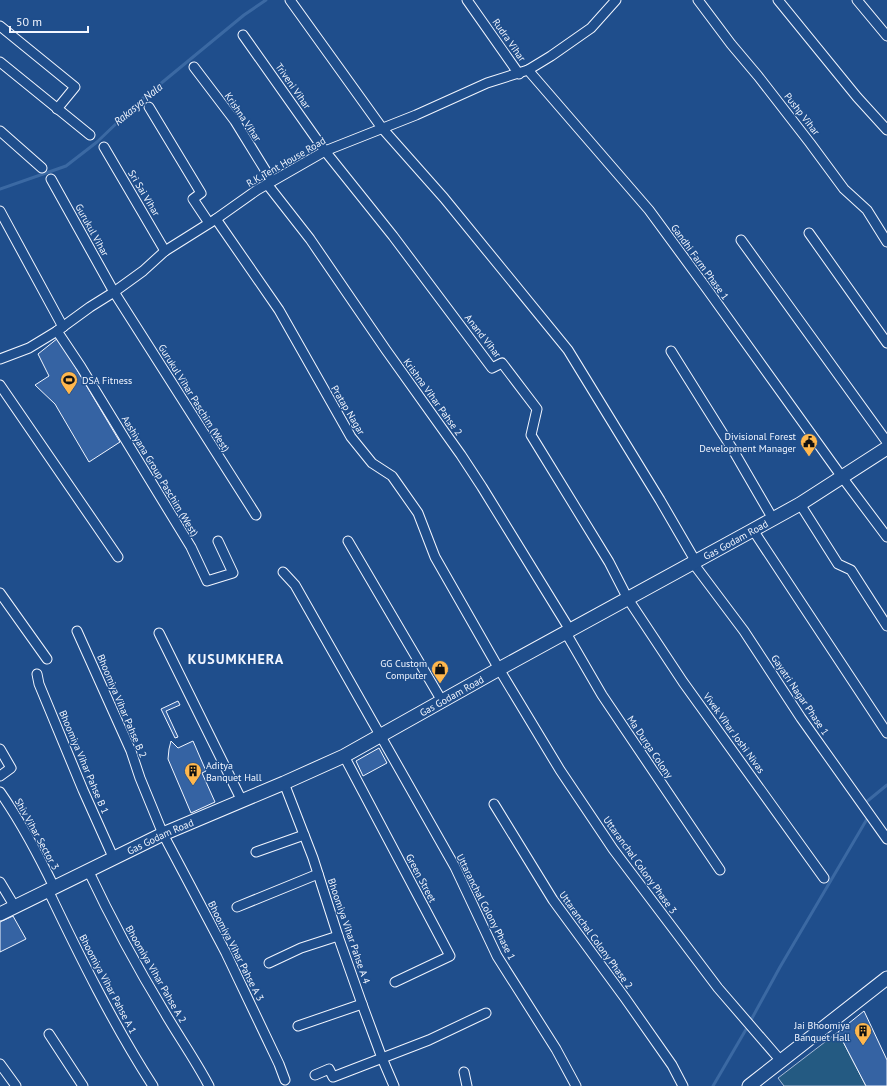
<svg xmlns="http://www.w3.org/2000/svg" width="887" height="1086" font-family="'PT Sans',sans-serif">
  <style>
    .green { fill: #245a82; stroke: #a8bbd7 }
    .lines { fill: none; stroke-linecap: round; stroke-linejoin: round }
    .stream { stroke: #3b69a3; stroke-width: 3 }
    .building { fill: #3563a3; stroke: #f2f6ff }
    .street-casing { stroke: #f2f6ff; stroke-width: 11 }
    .secondary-casing { stroke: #f2f6ff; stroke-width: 15 }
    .street { stroke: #1f4e8c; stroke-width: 9 }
    .secondary { stroke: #1f4e8c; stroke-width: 13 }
    .labels { text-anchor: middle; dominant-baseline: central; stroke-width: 3; stroke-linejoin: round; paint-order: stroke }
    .street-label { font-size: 10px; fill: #f2f6ff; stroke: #1f4e8c }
    .poi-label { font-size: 10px; fill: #f2f6ff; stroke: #1f4e8c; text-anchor: end }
    .water-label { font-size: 11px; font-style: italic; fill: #f2f6ff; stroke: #1f4e8c }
    .district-label { font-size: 14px; font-weight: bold; letter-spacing: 1px; fill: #f2f6ff; stroke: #1f4e8c }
  </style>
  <rect width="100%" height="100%" fill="#1f4e8c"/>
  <polygon class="green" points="838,1032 866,1086 784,1086 778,1078"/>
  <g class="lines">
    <g class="stream">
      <polyline points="0,189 66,166 97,142 142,99 244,15 266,0"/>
      <polyline points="865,803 887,785"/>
      <polyline points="751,1020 780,967 867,819"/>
      <polyline points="713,1086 748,1026"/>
    </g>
  </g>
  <g class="building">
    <polygon points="58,338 120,442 89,462 55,404 35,385 49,376 38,354"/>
    <polygon points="178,701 180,705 166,711 178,737 175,738 161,709"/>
    <polygon points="171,741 178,748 193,741 206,771 202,773 215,802 191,813 168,759 169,749"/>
    <polygon points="379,748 387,763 363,776 356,761"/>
    <polygon points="13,916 26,939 0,952 0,922"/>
    <polygon points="864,1011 887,1060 887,1086 866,1086 838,1032"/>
  </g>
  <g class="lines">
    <defs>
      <g id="street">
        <polyline points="290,0 382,128 444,198 568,350 660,500 696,562"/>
        <polyline points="467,0 519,74"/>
        <polyline points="698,0 731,44 758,76 810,143 844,189 867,210 887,242"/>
        <polyline points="778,0 857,97 887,130"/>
        <polyline points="857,0 887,36"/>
        <polyline points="0,26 75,87 57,109"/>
        <polyline points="243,35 325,151 393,236 492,368 502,363 537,409 531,435 609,562 628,599 683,682 824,878"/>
        <polyline points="0,62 90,135"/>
        <polyline points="194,67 235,121 272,181"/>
        <polyline points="528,70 649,210 707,289 842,477 887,537"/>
        <polyline points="149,107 201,193 193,199 209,223"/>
        <polyline points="0,131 42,168"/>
        <polyline points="104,147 165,251"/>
        <polyline points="51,179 114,292 256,515"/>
        <polyline points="267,184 310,239 386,350 461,455 482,487 570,630"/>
        <polyline points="0,211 63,327"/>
        <polyline points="216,219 279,310 351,437 372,463 392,476 418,513 435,557 499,669 560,770 613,849 718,988 781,1061"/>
        <polyline points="809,233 887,343"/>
        <polyline points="741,240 887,442"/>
        <polyline points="57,331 81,367 191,547 207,581 233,573 218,541"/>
        <polyline points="671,351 733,450 773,519"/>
        <polyline points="0,359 29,348 57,331 90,307 114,292 143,271 165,251 216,219 257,190 325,151 416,115 487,83 528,70 551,56 591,28 616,0"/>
        <polyline points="0,385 118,557"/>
        <polyline points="800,504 838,564 851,570 887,626"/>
        <polyline points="753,530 887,733"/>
        <polyline points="348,541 442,701"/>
        <polyline points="693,563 744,631 801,718 887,839"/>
        <polyline points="283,572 295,585 455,867 497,956 556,1049 576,1086"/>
        <polyline points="0,593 47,659"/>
        <polyline points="77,631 131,751 140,778 163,834 226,953 279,1064 285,1080"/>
        <polyline points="159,633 242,801"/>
        <polyline points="566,633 602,695 720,870"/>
        <polyline points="37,674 39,684 83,790 113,857"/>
        <polyline points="0,749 11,768 0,776"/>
        <polyline points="344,756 450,956 395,982"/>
        <polyline points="284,783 313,858 338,936 362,1004 382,1058 394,1086"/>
        <path d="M0 792C21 822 38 854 54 887"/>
        <polyline points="494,804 553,900 625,998 672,1065 683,1086"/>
        <polyline points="256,852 304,835"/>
        <path d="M88 870C111 919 137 967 165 1013 179 1037 196 1061 209 1086"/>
        <polyline points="0,882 15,907"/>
        <path d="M48 890C80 957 113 1024 153 1086"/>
        <polyline points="237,907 318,874"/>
        <polyline points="269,963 301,948 338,936"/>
        <polyline points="298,1026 362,1004"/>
        <polyline points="49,1034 83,1086"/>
        <polyline points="0,1064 16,1086"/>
        <polyline points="464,1072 467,1086"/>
        <polyline points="315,1075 329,1069 333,1077 429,1040 486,1013"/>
      </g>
      <g id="secondary">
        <path id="s1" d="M0 914 163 834 284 783 344 756 499 669 753 530 800 504 887 448"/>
        <polyline points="749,1086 887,978"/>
      </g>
    </defs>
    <use href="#street" class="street-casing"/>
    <use href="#secondary" class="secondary-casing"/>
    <use href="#street" class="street"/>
    <use href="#secondary" class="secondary"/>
  </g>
  <defs>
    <symbol id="stadium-pin" viewBox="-11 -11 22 30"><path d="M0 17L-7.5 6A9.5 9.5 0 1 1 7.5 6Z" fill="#ffb74d" stroke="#1f4e8c"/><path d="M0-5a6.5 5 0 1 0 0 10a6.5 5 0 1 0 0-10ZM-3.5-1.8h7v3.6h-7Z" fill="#111"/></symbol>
    <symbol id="civic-pin" viewBox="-11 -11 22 30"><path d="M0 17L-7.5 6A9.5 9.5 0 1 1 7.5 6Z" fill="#ffb74d" stroke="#1f4e8c"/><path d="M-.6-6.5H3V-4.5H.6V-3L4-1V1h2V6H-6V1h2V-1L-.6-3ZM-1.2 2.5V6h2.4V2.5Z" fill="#111"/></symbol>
    <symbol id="shop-pin" viewBox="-11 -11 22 30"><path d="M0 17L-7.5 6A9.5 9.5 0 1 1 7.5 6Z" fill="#ffb74d" stroke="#1f4e8c"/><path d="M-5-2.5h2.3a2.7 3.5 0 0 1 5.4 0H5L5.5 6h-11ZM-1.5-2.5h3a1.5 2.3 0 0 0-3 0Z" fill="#111"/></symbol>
    <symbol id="building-pin" viewBox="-11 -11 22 30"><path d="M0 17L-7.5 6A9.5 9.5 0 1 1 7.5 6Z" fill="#ffb74d" stroke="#1f4e8c"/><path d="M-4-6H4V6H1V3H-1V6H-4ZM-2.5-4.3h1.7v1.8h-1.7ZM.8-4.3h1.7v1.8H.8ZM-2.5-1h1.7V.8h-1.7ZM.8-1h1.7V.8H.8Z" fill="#111"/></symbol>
  </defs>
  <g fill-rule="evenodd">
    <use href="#stadium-pin" x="59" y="370" width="20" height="27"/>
    <use href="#civic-pin" x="799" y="432" width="20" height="27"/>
    <use href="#shop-pin" x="430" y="659" width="20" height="27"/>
    <use href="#building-pin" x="183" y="761" width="20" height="27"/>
    <use href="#building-pin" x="853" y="1021" width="20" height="27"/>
  </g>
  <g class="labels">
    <g class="street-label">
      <text transform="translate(509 40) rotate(55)">Rudra Vihar</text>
      <text transform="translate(293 86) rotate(55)">Triveni Vihar</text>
      <text transform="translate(802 114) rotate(52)">Pushp Vihar</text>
      <text transform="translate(243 117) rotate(56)">Krishna Vihar</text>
      <text transform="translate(286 162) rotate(-30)">R.K. Tent House Road</text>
      <text transform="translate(144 193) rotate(59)">Sri Sai Vihar</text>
      <text transform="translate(92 230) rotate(61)">Gurukul Vihar</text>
      <text transform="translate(700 262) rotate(54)">Gandhi Farm Phase 1</text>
      <text transform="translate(483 336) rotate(52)">Anand Vihar</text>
      <text transform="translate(433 397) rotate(54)">Krishna Vihar Pahse 2</text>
      <text transform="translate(194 398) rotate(58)">Gurukul Vihar Paschim (West)</text>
      <text transform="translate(348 410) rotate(59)">Pratap Nagar</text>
      <text transform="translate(160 476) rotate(59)">Aashiyana Group Paschim (West)</text>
      <text stroke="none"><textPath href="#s1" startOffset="826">Gas Godam Road</textPath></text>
      <text transform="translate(800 695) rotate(56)">Gayatri Nagar Phase 1</text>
      <text stroke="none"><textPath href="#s1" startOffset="502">Gas Godam Road</textPath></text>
      <text transform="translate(122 706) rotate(67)">Bhoomiya Vihar Pahse B 2</text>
      <text transform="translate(734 733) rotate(54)">Vivek Vihar Joshi Nivas</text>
      <text transform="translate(650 747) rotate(56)">Ma Durga Colony</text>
      <text transform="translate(84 762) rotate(67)">Bhoomiya Vihar Pahse B 1</text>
      <text transform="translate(37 834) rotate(61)">Shiv Vihar Sector 3</text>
      <text stroke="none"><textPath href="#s1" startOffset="178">Gas Godam Road</textPath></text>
      <text transform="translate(640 865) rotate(54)">Uttaranchal Colony Phase 3</text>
      <text transform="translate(421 878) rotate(62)">Green Street</text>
      <text transform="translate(486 907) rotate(63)">Uttaranchal Colony Phase 1</text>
      <text transform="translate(349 931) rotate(71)">Bhoomiya Vihar Pahse A 4</text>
      <text transform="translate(596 940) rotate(54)">Uttaranchal Colony Phase 2</text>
      <text transform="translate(236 951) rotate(63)">Bhoomiya Vihar Pahse A 3</text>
      <text transform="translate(156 974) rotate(60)">Bhoomiya Vihar Pahse A 2</text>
      <text transform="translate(108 984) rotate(62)">Bhoomiya Vihar Pahse A 1</text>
    </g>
    <g class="poi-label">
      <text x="82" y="380" text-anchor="start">DSA Fitness</text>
      <text x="796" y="436">Divisional Forest<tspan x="796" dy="12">Development Manager</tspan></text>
      <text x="427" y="663">GG Custom<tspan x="427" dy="12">Computer</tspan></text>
      <text x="206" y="765" text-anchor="start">Aditya<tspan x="206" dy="12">Banquet Hall</tspan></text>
      <text x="850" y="1025">Jai Bhoomiya<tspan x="850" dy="12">Banquet Hall</tspan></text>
    </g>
    <g class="water-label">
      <text transform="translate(138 104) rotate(-40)">Rakasya Nala</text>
    </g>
    <g class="district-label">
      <text x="236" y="659">KUSUMKHERA</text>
    </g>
  </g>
  <path d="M10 26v6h78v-6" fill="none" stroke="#f2f6ff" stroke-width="2"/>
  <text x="16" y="26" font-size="12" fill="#f2f6ff" stroke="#1f4e8c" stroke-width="3" paint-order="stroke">50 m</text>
</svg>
